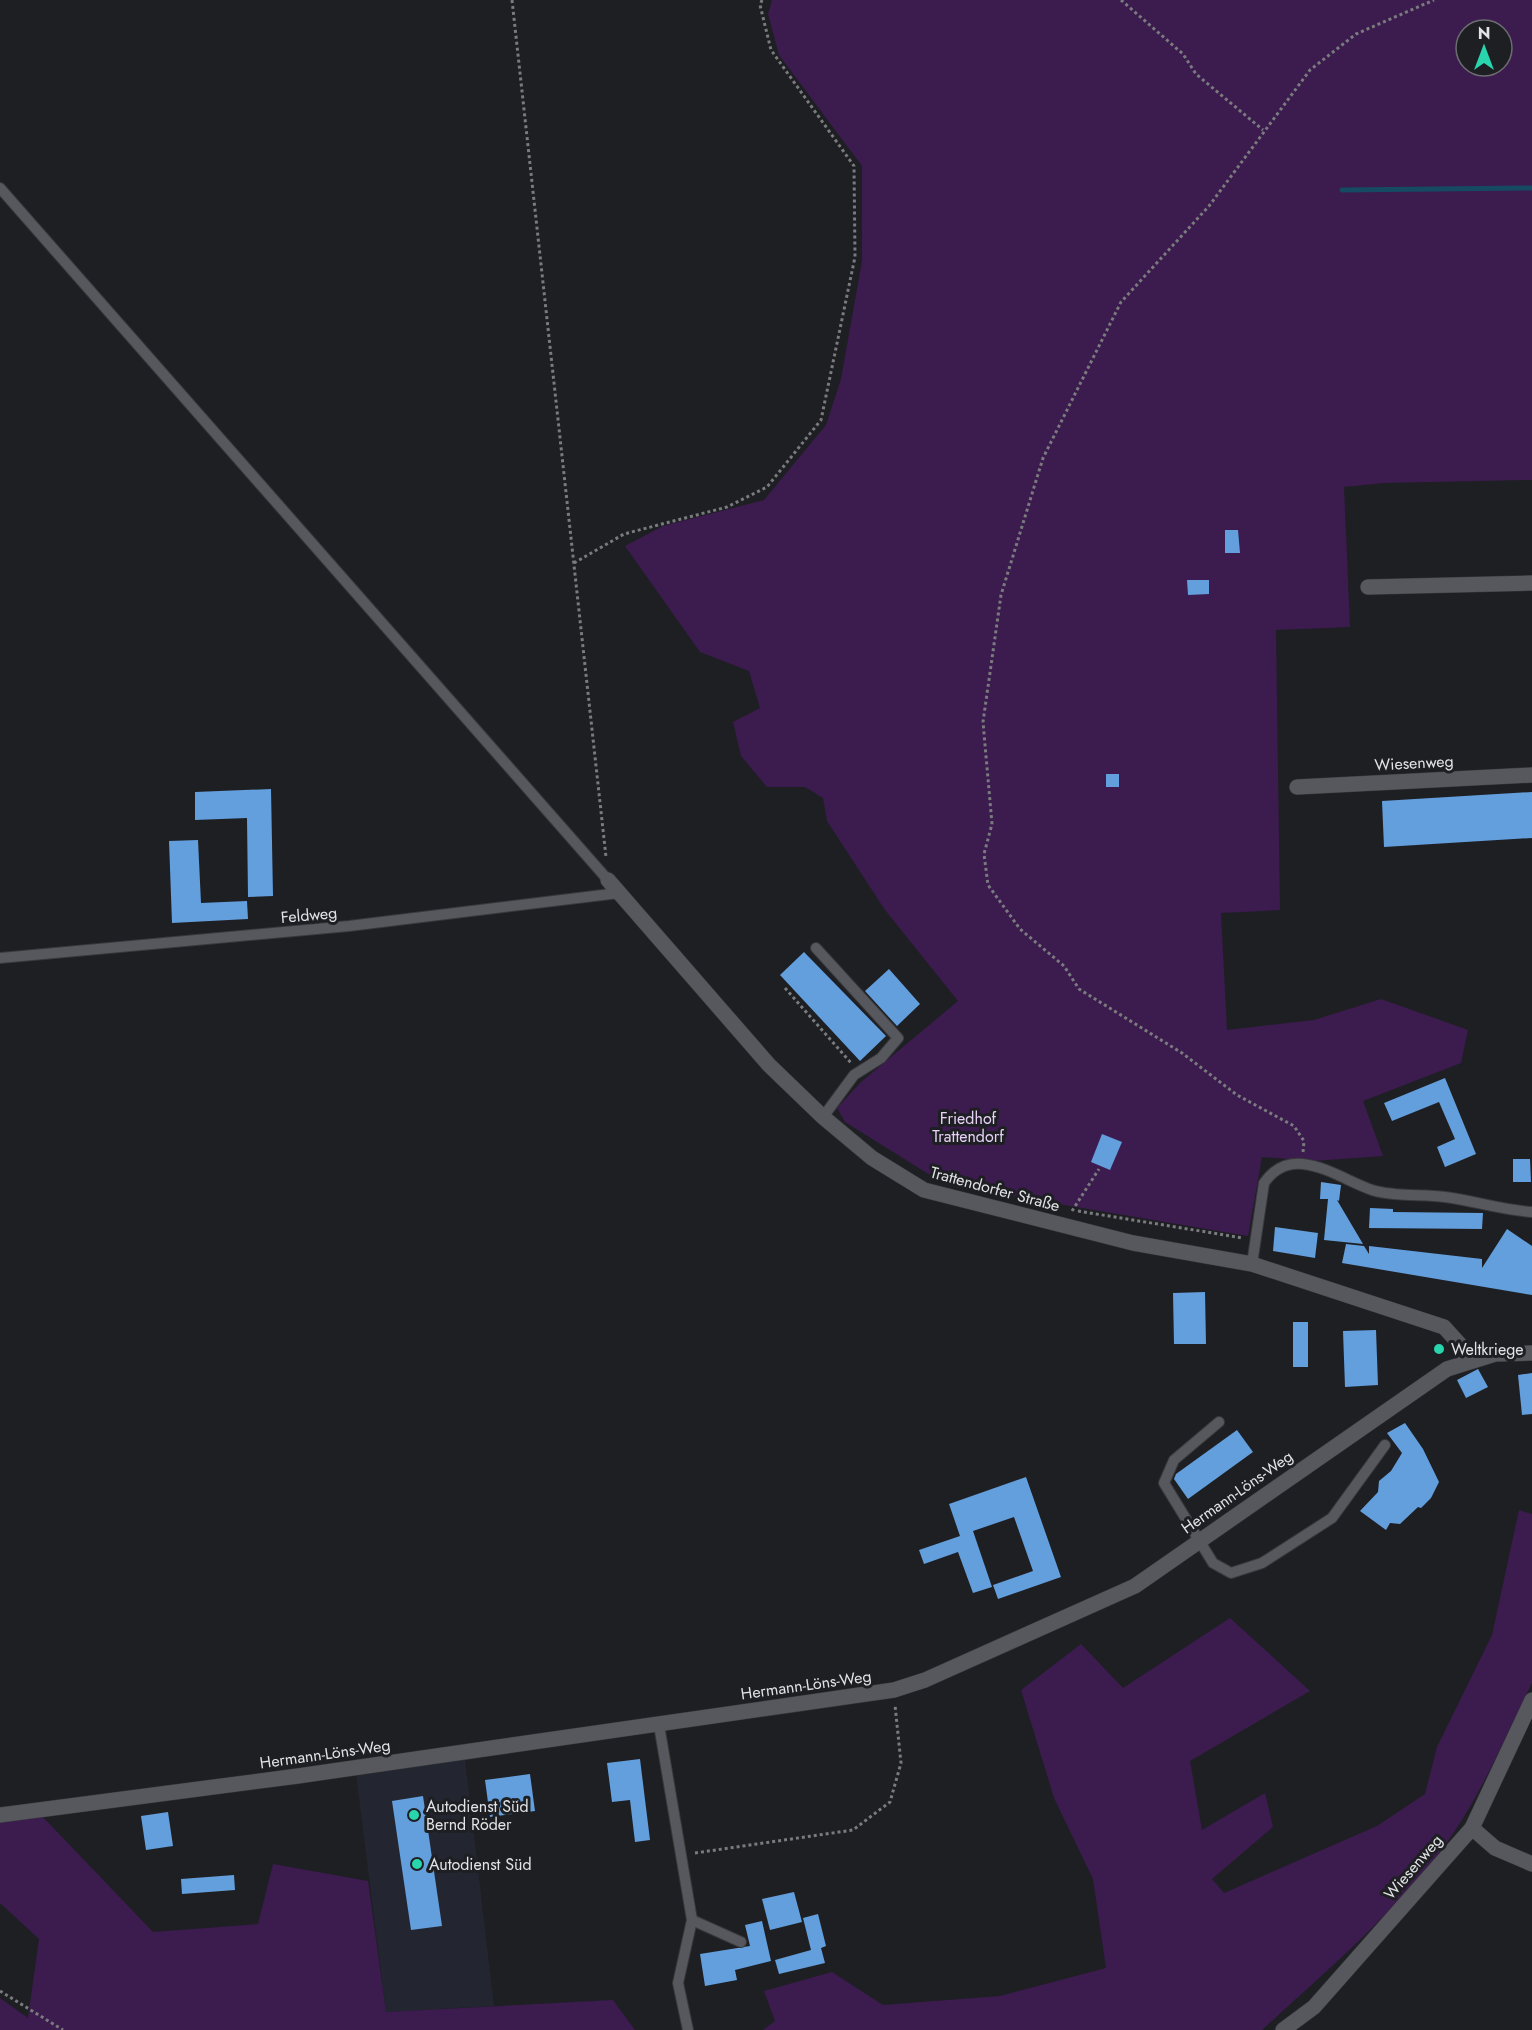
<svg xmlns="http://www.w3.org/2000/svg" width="1532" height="2030" font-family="Jost,sans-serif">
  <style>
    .built { fill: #232630 }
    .green { fill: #3c1b4f; fill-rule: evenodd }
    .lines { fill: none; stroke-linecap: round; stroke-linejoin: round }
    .stream { stroke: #154a62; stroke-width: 5 }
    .building { fill: #639edd }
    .service-casing { stroke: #38393c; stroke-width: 12 }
    .minor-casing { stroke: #38393c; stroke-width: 16 }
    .path { stroke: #7a7b7e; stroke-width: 3; stroke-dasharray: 3 3; stroke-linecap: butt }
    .service { stroke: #57585d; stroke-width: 10 }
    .minor { stroke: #57585d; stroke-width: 15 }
    .poi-dot { fill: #29d5ad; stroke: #1e1f23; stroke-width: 2 }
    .labels { text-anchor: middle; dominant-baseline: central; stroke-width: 6; stroke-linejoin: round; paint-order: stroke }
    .street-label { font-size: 16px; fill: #e2e3e6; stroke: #1e1f23 }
    .park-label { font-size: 16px; fill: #e7d1f7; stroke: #1e1f23 }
    .poi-label { font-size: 16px; fill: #e2e3e6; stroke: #1e1f23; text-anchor: start }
  </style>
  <rect width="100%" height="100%" fill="#1e1f23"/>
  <polygon class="built" points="465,1759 494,2006 386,2012 356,1774"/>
  <g class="green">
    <path d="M772 0H1532V480L1384 483 1344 487 1350 627 1276 630 1280 910 1221 913 1227 1030 1314 1020 1381 999 1468 1030 1461 1063 1363 1101 1383 1156 1314 1161 1262 1157 1248 1236 946 1185 845 1122 837 1108 861 1082 958 1001 885 910 827 821 823 798 805 787H767L741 756 733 722 760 708 749 671 700 652 625 546 663 526 764 500 826 425 841 379 862 261V166L779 55 768 14ZM1466 30H1502V66H1466Z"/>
    <path d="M1519 1510 1532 1514V1682L1529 1689C1502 1744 1477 1804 1439 1853 1388 1919 1324 1973 1262 2030H763L775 2021 764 1991 832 1972 883 2005 1000 1996 1106 1968 1093 1879 1054 1798 1021 1690 1081 1644 1123 1688 1230 1618 1310 1691 1190 1761 1202 1830 1265 1793 1273 1827 1212 1879 1224 1893 1377 1826 1425 1794 1437 1747 1492 1635Z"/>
    <polygon points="40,1814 153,1932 258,1924 273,1864 368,1881 386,2012 613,2000 635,2030 0,2030 0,1998 28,2018 39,1939 0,1903 0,1820"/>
  </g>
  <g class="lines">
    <polyline class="stream" points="1342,190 1532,188"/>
  </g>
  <g class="building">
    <polygon points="1225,530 1238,530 1240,553 1225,553"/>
    <polygon points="1187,580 1209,580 1209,594 1188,595"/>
    <rect x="1106" y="774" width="13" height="13"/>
    <polygon points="271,789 273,896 248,897 247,818 195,820 195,792"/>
    <polygon points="1532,792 1532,838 1384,847 1382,801"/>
    <polygon points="198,840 201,903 247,901 248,919 172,923 169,841"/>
    <polygon points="804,952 886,1036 860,1061 780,975"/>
    <polygon points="889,969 920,1004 897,1026 865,991"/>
    <polygon points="1445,1078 1476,1154 1445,1167 1437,1147 1455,1139 1439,1102 1392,1121 1384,1103"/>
    <polygon points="1102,1134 1122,1142 1110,1170 1091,1162"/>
    <polygon points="1513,1159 1530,1159 1531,1182 1513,1182"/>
    <polygon points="1321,1182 1341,1185 1339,1201 1337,1200 1363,1244 1324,1240 1328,1199 1320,1199"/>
    <polygon points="1370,1208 1393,1209 1393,1212 1483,1213 1482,1229 1369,1228"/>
    <polygon points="1275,1227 1318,1233 1315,1258 1273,1251"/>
    <polygon points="1507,1229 1532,1246 1532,1295 1342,1263 1346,1244 1364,1246 1369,1254 1369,1246 1482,1259 1482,1268"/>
    <polygon points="1205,1292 1206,1344 1174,1344 1173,1293"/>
    <rect x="1293" y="1322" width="15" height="45"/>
    <polygon points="1376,1330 1378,1385 1345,1387 1343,1331"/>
    <polygon points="1478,1369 1488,1387 1466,1398 1457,1380"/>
    <polygon points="1532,1373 1532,1414 1522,1415 1518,1375"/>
    <polygon points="1405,1423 1423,1449 1439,1482 1431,1498 1421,1508 1418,1507 1400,1524 1390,1523 1386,1530 1360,1511 1378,1492 1379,1481 1391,1471 1402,1453 1387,1433"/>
    <polygon points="1237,1430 1253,1452 1188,1499 1174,1479 1176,1474"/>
    <polygon points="1026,1477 1061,1577 998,1599 993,1585 1033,1571 1014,1517 973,1531 992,1587 973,1593 958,1552 924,1564 919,1550 960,1536 949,1504"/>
    <polygon points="640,1759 650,1840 635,1842 630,1800 612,1802 607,1763"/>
    <polygon points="530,1774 535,1811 490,1817 485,1780"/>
    <polygon points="423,1796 442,1926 411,1930 392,1801"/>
    <polygon points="168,1812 173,1846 146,1850 141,1816"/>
    <polygon points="234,1875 235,1890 182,1894 181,1879"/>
    <polygon points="794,1892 802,1922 770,1930 762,1899"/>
    <polygon points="818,1914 826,1946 821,1948 825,1963 779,1974 775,1960 811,1950 803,1918"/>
    <polygon points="762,1921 771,1961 735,1970 737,1980 705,1986 700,1954 750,1946 745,1925"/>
  </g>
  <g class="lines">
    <defs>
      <g id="service">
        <polyline points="0,188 608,880"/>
        <polyline points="816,948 898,1038 881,1058 854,1075 823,1117"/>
        <polyline points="0,958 349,926 619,893"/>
        <path d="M1252 1264 1264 1183C1273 1170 1286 1162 1303 1164 1328 1167 1349 1182 1372 1190 1394 1197 1422 1194 1445 1197 1475 1201 1502 1210 1532 1212"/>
        <polyline points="1219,1422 1174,1460 1164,1483 1213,1563 1231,1573 1262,1563 1332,1518 1385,1445"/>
        <polyline points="659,1725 692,1920 678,1983 688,2030"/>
        <polyline points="692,1920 741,1942"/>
      </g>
      <g id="minor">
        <polyline points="1368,587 1532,583"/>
        <polyline points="1297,787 1532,775"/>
        <polyline points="608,880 769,1065 823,1117 872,1158 924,1190 1133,1243 1252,1264 1444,1327 1473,1359"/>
        <polyline points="0,1815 298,1776 894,1690 925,1680 1135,1586 1447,1369 1495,1354 1532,1353"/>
        <polyline points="1472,1828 1495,1848 1532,1864"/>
        <polyline points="1283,2030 1314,2007 1472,1828 1532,1700"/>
      </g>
    </defs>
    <use href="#service" class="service-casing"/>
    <use href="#minor" class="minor-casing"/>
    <g class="path">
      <polyline points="512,0 606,857"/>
      <polyline points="1121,0 1183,54 1196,74 1263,130"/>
      <polyline points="574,563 624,534 727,507 767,487 821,420 855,257 854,166 771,50 760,5 762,0"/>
      <polyline points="785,988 851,1063"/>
      <polyline points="1303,1152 1304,1141 1294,1126 1237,1095 1182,1053 1079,989 1064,966 1020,929 988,885 984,854 992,824 983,722 1001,595 1043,458 1121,302 1209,206 1310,70 1356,34 1434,0"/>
      <polyline points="1072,1211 1099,1169"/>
      <polyline points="1078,1211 1243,1238"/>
      <polyline points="695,1853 853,1830 890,1802 901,1763 895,1705"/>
      <polyline points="0,1991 63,2030"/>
    </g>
    <use href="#service" class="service"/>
    <use href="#minor" class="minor"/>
  </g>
  <g class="poi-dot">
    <circle cx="1439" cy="1349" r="6"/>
    <circle cx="414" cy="1815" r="6"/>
    <circle cx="417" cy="1864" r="6"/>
  </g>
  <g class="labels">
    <g class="street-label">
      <text transform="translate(1414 763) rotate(-3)">Wiesenweg</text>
      <text transform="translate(309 915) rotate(-5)">Feldweg</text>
      <text transform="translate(995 1189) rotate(15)">Trattendorfer Straße</text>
      <text transform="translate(1237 1492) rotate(-35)">Hermann-Löns-Weg</text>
      <text transform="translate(806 1685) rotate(-8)">Hermann-Löns-Weg</text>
      <text transform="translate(325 1754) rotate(-8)">Hermann-Löns-Weg</text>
      <text transform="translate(1413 1867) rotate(-49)">Wiesenweg</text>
    </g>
    <g class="park-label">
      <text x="968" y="1118">Friedhof<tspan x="968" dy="18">Trattendorf</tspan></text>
    </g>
    <g class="poi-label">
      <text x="1451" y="1349">Weltkriege</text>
      <text x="426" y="1806">Autodienst Süd<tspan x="426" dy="18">Bernd Röder</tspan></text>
      <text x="429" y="1864">Autodienst Süd</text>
    </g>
  </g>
  <g transform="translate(1484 48)"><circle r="28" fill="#1e1f23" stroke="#6c6d71" stroke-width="1.5"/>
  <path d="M0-4.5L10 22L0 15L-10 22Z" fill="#29d5ad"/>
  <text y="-9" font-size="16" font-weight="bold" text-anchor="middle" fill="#e2e3e6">N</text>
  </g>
</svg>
